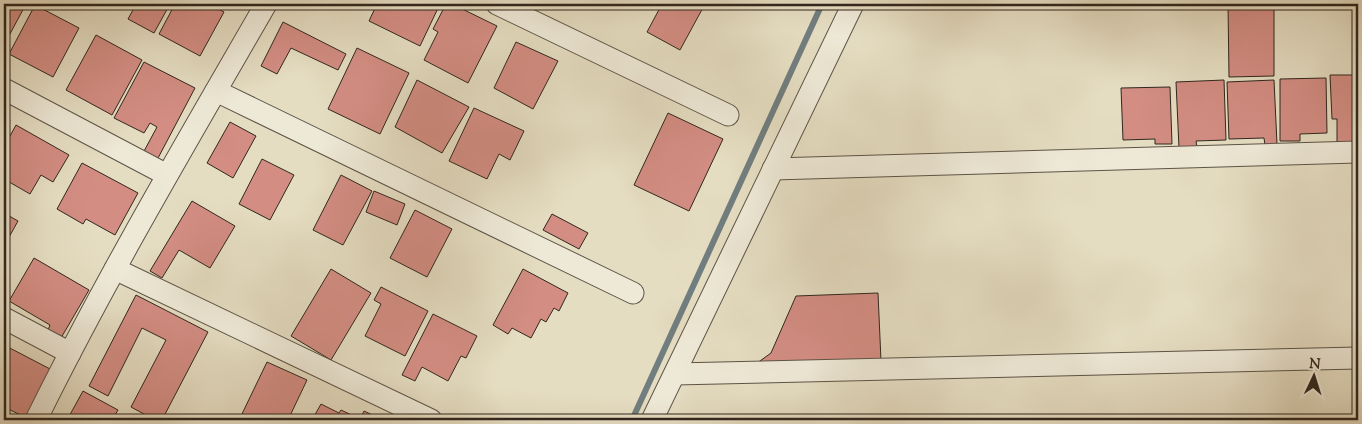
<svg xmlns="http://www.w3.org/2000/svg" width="1362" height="424" font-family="'Sorts Mill Goudy',serif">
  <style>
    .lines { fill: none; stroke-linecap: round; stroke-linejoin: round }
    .stream { stroke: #717e7f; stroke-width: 6 }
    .building { fill: #d38d83; stroke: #30271e }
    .minor-casing { stroke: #5d5447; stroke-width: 23 }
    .minor { stroke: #eee9d7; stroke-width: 21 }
  </style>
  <rect width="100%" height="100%" fill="#e5ddc2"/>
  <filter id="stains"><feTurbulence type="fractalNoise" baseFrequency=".004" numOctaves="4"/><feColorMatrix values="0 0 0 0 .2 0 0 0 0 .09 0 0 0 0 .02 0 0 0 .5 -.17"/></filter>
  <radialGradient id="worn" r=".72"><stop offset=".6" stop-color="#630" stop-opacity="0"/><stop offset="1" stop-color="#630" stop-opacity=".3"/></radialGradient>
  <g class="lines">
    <polyline class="stream" points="632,420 822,4"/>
  </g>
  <g class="building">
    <polygon points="4,4 26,4 4,45"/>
    <polygon points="125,4 170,4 154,33 128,19 134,8"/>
    <polygon points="175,4 209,4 224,12 200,56 159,34"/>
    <polygon points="377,4 440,4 420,46 369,21"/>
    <polygon points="446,4 452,4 497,26 468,83 424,60 438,32 433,29"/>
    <polygon points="662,4 705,4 680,50 647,32"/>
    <polygon points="1228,4 1274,4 1274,76 1229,77"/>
    <polygon points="35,5 79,28 53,77 9,54"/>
    <polygon points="283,22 346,54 338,70 291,48 277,74 261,66"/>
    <polygon points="96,35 142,60 112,115 66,90"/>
    <polygon points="516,42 558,61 533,109 494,88"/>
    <polygon points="357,48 409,73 380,134 328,109"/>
    <polygon points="144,62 195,88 157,160 143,153 157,127 150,123 144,133 114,118"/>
    <polygon points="1330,75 1358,75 1358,148 1337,149 1337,119 1332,119"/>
    <polygon points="1326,78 1327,133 1300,134 1300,141 1280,141 1280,79"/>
    <polygon points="417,80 469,107 442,153 395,127"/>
    <polygon points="1224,80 1226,140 1196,141 1197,147 1179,148 1176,82"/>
    <polygon points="1274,80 1277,144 1265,145 1264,138 1229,139 1227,82"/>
    <polygon points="1170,87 1172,144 1155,144 1155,139 1123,140 1121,88"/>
    <polygon points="474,108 524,131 510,160 499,154 487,179 449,161"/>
    <polygon points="668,113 723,139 689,211 634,185"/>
    <polygon points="4,117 10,120 4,132"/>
    <polygon points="230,122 256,136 233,178 207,163"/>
    <polygon points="16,125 69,155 53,182 41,175 30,194 4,179 4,147"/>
    <polygon points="262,159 294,175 270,220 239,204"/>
    <polygon points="82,163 138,193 115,235 86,219 83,224 57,209"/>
    <polygon points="341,175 372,191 343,245 313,230"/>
    <polygon points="374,191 405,204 397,225 366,212"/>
    <polygon points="192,201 235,226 210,268 179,250 162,278 150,271"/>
    <polygon points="415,210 452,229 427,277 390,258"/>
    <polygon points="4,213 18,221 8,239 4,236"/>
    <polygon points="552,214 588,233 579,249 543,230"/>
    <polygon points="34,258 89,290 61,338 48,330 50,325 9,301"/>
    <polygon points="331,269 371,293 331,360 291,336"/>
    <polygon points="523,269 568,293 559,311 554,308 546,322 541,319 531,338 512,328 508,334 493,325"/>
    <polygon points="381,287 428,311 405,356 365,336 381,304 374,300"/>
    <polygon points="878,293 881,361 753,366 771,353 796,296"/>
    <polygon points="136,295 208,332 162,420 155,420 131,407 166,340 142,328 108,396 89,386"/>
    <polygon points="433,314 477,336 466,358 461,356 448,381 422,367 415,381 402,375"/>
    <polygon points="4,345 52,370 27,418 4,407 7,397 4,396"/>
    <polygon points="267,362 307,380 288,420 250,420 241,416"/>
    <polygon points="83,391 118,410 112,420 67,420"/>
    <polygon points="321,404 339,413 341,410 360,419 364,411 379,418 378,420 312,420"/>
  </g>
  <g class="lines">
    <defs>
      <g id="minor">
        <polyline points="497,4 728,115"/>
        <polyline points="4,89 167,175"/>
        <polyline points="216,91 633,293"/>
        <polyline points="773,169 1358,152"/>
        <polyline points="115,269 431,420"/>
        <polyline points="4,318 70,353"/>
        <polyline points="675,374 1358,358"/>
        <path d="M36 420C106 278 187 141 266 4"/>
        <polyline points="652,420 853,4"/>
      </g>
    </defs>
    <use href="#minor" class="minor-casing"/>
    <use href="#minor" class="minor"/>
  </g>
  <rect width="1362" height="424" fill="none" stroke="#e5ddc2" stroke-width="20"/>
  <rect x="5" y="5" width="1352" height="414" fill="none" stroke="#30271e" stroke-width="2.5"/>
  <rect x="10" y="10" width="1342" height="404" fill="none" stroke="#30271e"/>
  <g transform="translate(1314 376) rotate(4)" stroke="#eee9d7" stroke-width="4" paint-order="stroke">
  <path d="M0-4L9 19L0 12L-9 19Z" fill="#30271e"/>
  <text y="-8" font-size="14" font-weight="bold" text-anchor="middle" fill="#30271e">N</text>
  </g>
  <rect width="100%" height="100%" filter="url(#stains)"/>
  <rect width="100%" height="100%" fill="url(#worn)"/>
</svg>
